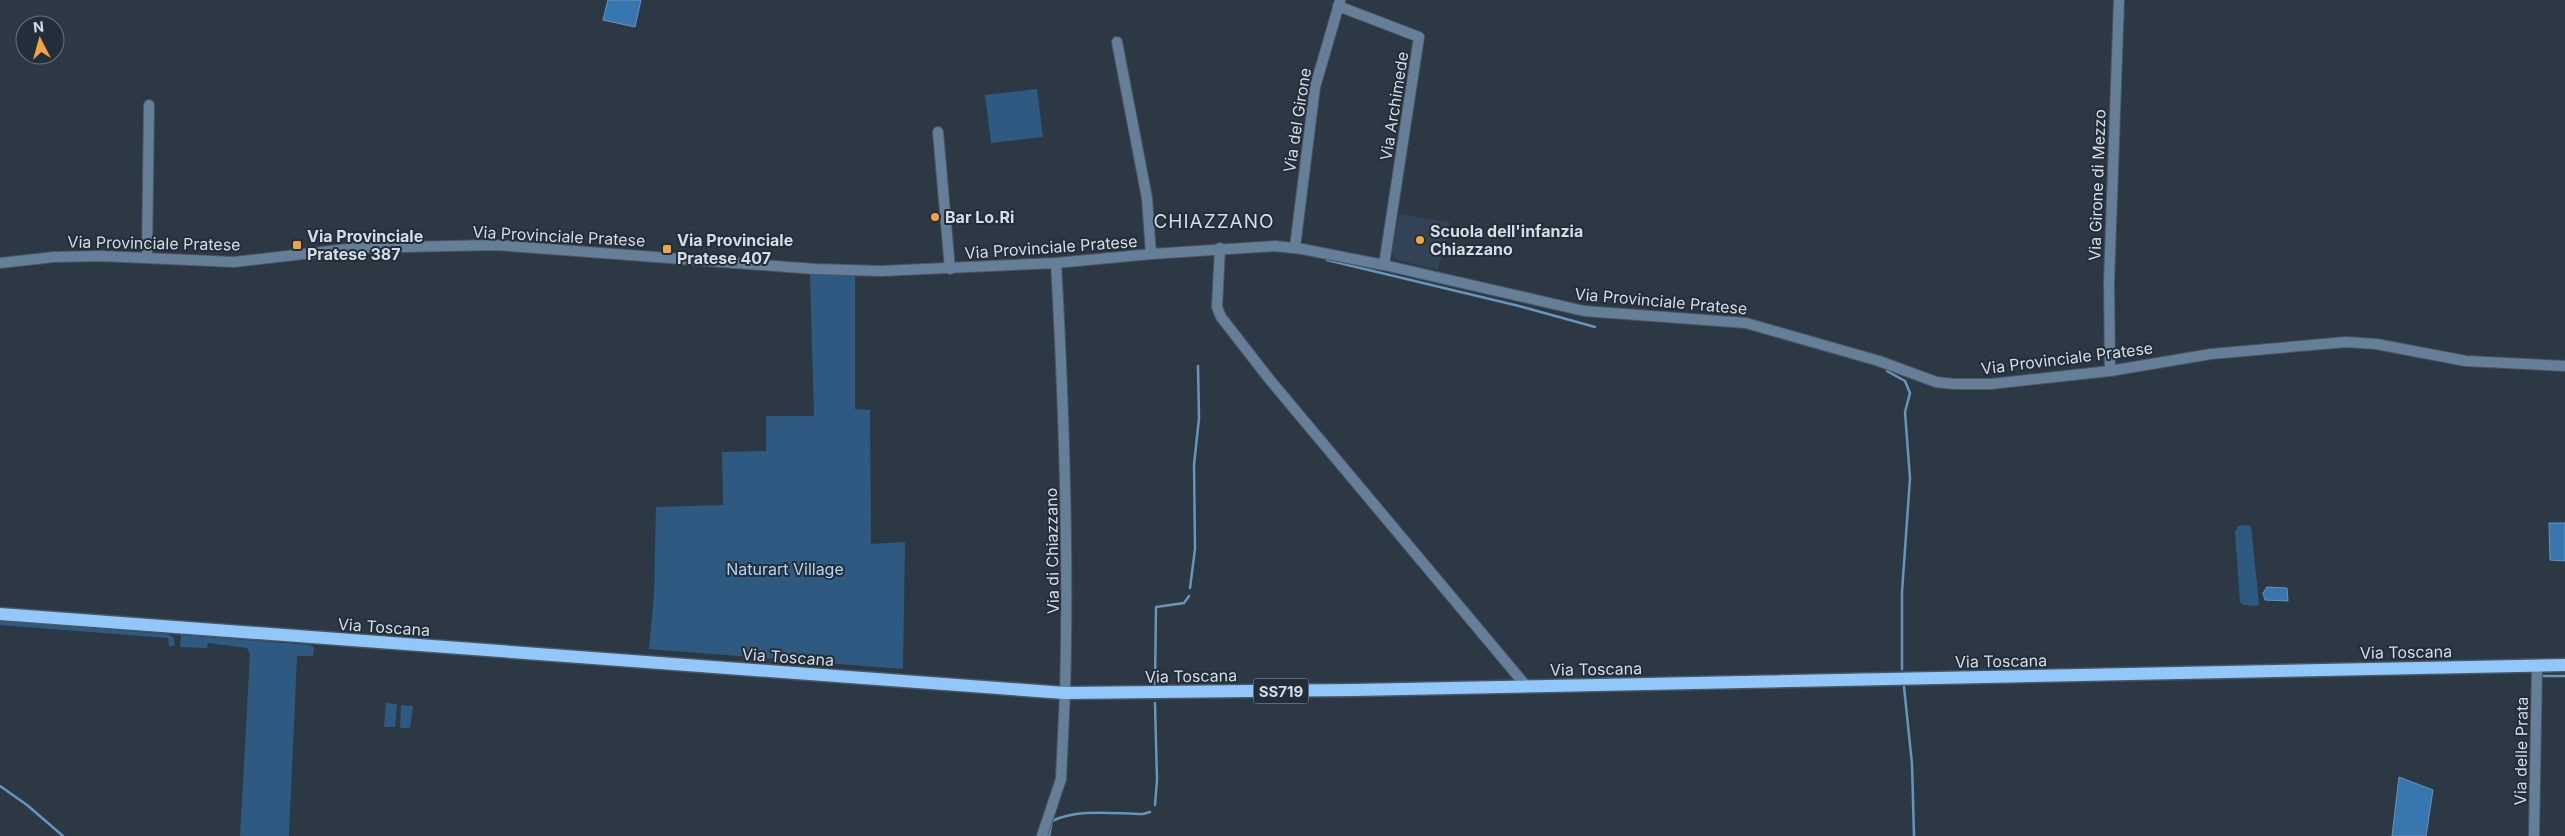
<svg xmlns="http://www.w3.org/2000/svg" width="2565" height="836" font-family="Inter,sans-serif">
  <style>
    .built { fill: #314354 }
    .green { fill: #2e5a82 }
    .water { fill: #3776ae; stroke: #6695be }
    .lines { fill: none; stroke-linecap: round; stroke-linejoin: round }
    .stream { stroke: #6695be; stroke-width: 2.5 }
    .minor-casing { stroke: #4a5661; stroke-width: 12 }
    .tertiary-casing { stroke: #4a5661; stroke-width: 12 }
    .primary-casing { stroke: #4a5661; stroke-width: 15 }
    .minor { stroke: #657f99; stroke-width: 10 }
    .tertiary { stroke: #657f99; stroke-width: 10 }
    .primary { stroke: #91c7fb; stroke-width: 12 }
    .poi-dot { fill: #f3a442; stroke: #222e3a; stroke-width: 2 }
    .labels { text-anchor: middle; dominant-baseline: central; stroke-width: 4; stroke-linejoin: round; paint-order: stroke }
    .shield { fill: #222e3a; stroke: #9fa8b1; stroke-width: 1 }
    .shield-label { font-size: 15px; font-weight: bold; fill: #d5dce4 }
    .street-label { font-size: 16px; fill: #d5dce4; stroke: #222e3a }
    .poi-label { font-size: 16px; font-weight: bold; fill: #d5dce4; stroke: #222e3a; text-anchor: start }
    .park-label { font-size: 16px; fill: #b4d4f4; stroke: #222e3a }
    .quarter-label { font-size: 19px; letter-spacing: 1px; fill: #d5dce4; stroke: #222e3a }
  </style>
  <rect width="100%" height="100%" fill="#2c3844"/>
  <polygon class="built" points="1399,214 1450,222 1438,270 1397,260 1393,256 1392,249"/>
  <g class="green">
    <polygon points="1037,89 1043,137 991,143 985,95"/>
    <polygon points="810,272 855,275 855,409 870,410 871,544 905,542 903,669 649,649 654,596 656,507 723,505 722,452 766,451 766,416 814,416"/>
    <polygon points="2244,525 2251,526 2259,604 2257,606 2244,605 2240,602 2235,532 2238,526"/>
    <polygon points="0,621 166,634 173,637 175,645 169,647 168,638 0,625"/>
    <polygon points="181,635 309,645 314,647 313,656 297,656 289,836 240,836 250,654 247,648 208,643 207,648 180,647"/>
    <polygon points="386,703 397,704 395,727 384,727"/>
    <polygon points="401,705 413,706 410,728 400,728"/>
  </g>
  <g class="water">
    <polygon points="608,0 641,0 635,27 603,20"/>
    <polygon points="2549,523 2565,523 2565,561 2550,560"/>
    <polygon points="2267,587 2287,588 2288,601 2265,600 2263,593"/>
    <polygon points="2399,777 2433,790 2426,836 2392,836"/>
  </g>
  <g class="lines">
    <g class="stream">
      <polyline points="1327,260 1519,306 1595,327"/>
      <polyline points="1887,371 1905,381 1910,393 1905,412 1910,478 1902,592 1902,669"/>
      <polyline points="1190,588 1195,549 1194,465 1199,418 1198,366"/>
      <polyline points="2544,676 2565,676"/>
      <polyline points="1155,685 1156,607 1184,603 1189,596"/>
      <polyline points="1904,687 1912,764 1914,836"/>
      <polyline points="0,786 27,805 63,836"/>
      <polyline points="1155,805 1157,780 1155,703"/>
      <path d="M1049 836 1052 821C1079 808 1114 814 1143 814L1150 812"/>
    </g>
    <defs>
      <g id="minor">
        <polyline points="1338,6 1419,37 1384,265"/>
        <polyline points="1117,42 1147,198 1151,254"/>
        <polyline points="938,132 950,269"/>
        <polyline points="1295,247 1315,87 1340,1"/>
        <polyline points="1220,248 1217,307 1221,317 1270,380 1527,687"/>
        <polyline points="147,258 149,105"/>
        <polyline points="2110,371 2109,282 2119,0"/>
        <polyline points="1042,836 1061,779 1065,693"/>
        <polyline points="2534,836 2537,666"/>
      </g>
      <g id="tertiary">
        <polyline points="0,263 54,257 101,256 234,262 356,248 496,245 815,269 881,271 1056,263 1151,254 1275,246 1302,249 1384,265 1584,311 1746,323 1879,361 1936,382 1954,384 1991,384 2110,371 2211,354 2346,342 2376,344 2466,361 2565,366"/>
        <path d="M1056 263C1064 406 1069 549 1065 693"/>
      </g>
      <polyline id="primary" points="0,614 1065,693 1354,690 2565,665"/>
    </defs>
    <use href="#minor" class="minor-casing"/>
    <use href="#tertiary" class="tertiary-casing"/>
    <use href="#primary" class="primary-casing"/>
    <use href="#minor" class="minor"/>
    <use href="#tertiary" class="tertiary"/>
    <use href="#primary" class="primary"/>
  </g>
  <g class="poi-dot">
    <circle cx="935" cy="217" r="5"/>
    <circle cx="1420" cy="240" r="5"/>
    <rect x="292" y="240" width="10" height="10" rx="2.5"/>
    <rect x="662" y="244" width="10" height="10" rx="2.5"/>
  </g>
  <g class="labels">
    <rect class="shield" x="1253.5" y="678.5" width="55" height="25" rx="4"/>
    <g class="shield-label">
      <text x="1281" y="691">SS719</text>
    </g>
    <g class="street-label">
      <text transform="translate(1394 106) rotate(-81)">Via Archimede</text>
      <text transform="translate(1297 120) rotate(-81)">Via del Girone</text>
      <text transform="translate(2097 185) rotate(-88)">Via Girone di Mezzo</text>
      <text transform="translate(559 236) rotate(3)">Via Provinciale Pratese</text>
      <text transform="translate(154 243) rotate(1)">Via Provinciale Pratese</text>
      <text transform="translate(1051 247) rotate(-4)">Via Provinciale Pratese</text>
      <text transform="translate(1661 301) rotate(5)">Via Provinciale Pratese</text>
      <text transform="translate(2067 358) rotate(-7)">Via Provinciale Pratese</text>
      <text transform="translate(1052 551) rotate(-91)">Via di Chiazzano</text>
      <text transform="translate(384 627) rotate(4)">Via Toscana</text>
      <text transform="translate(2406 652) rotate(-1)">Via Toscana</text>
      <text transform="translate(788 657) rotate(4)">Via Toscana</text>
      <text transform="translate(2001 661) rotate(-1)">Via Toscana</text>
      <text transform="translate(1596 669) rotate(-1)">Via Toscana</text>
      <text transform="translate(1191 676) rotate(-1)">Via Toscana</text>
      <text transform="translate(2521 751) rotate(-89)">Via delle Prata</text>
    </g>
    <g class="poi-label">
      <text x="945" y="217">Bar Lo.Ri</text>
      <text x="1430" y="231">Scuola dell'infanzia<tspan x="1430" dy="18">Chiazzano</tspan></text>
      <text x="307" y="236">Via Provinciale<tspan x="307" dy="18">Pratese 387</tspan></text>
      <text x="677" y="240">Via Provinciale<tspan x="677" dy="18">Pratese 407</tspan></text>
    </g>
    <g class="park-label">
      <text x="785" y="569">Naturart Village</text>
    </g>
    <g class="quarter-label">
      <text x="1214" y="221">CHIAZZANO</text>
    </g>
  </g>
  <g transform="translate(40 40) rotate(354)"><circle r="24" fill="#222e3a" stroke="#6a747e"/>
  <path d="M0-4L9 19L0 12L-9 19Z" fill="#f3a442"/>
  <text y="-8" font-size="14" font-weight="bold" text-anchor="middle" fill="#d5dce4">N</text>
  </g>
</svg>
